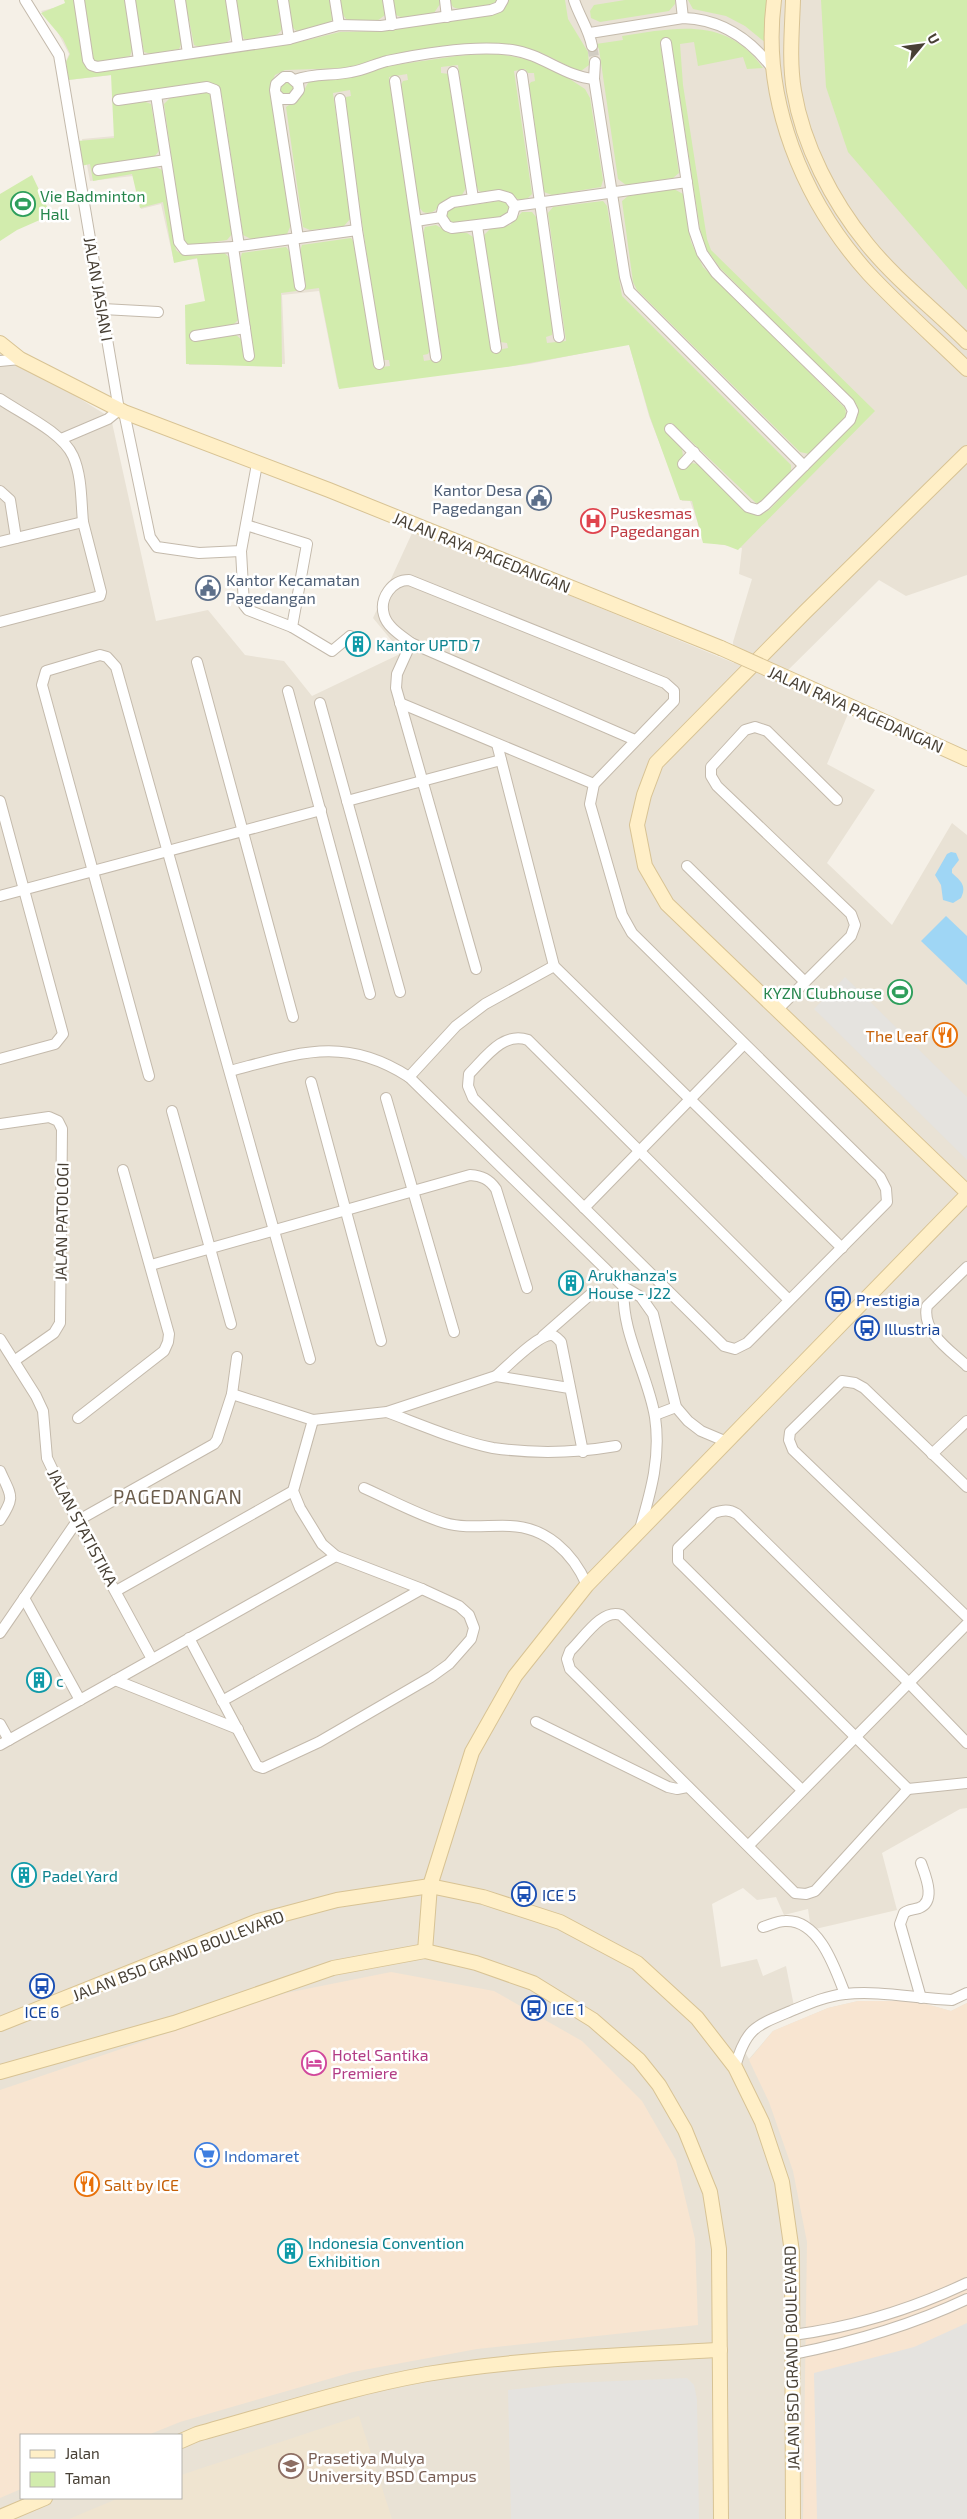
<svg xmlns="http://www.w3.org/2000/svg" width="967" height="2519" font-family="'Exo 2',sans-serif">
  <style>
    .residential { fill: #e9e2d5; fill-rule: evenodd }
    .commercial { fill: #f8e5d1 }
    .education { fill: #efe4d0 }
    .green { fill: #d2ecad }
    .parking { fill: #e5e3df }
    .water { fill: #9fd6f5 }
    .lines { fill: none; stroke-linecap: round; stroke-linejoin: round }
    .street-tunnel { stroke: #d2cdc3; stroke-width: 10; stroke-dasharray: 10 5; stroke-linecap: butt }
    .street-casing { stroke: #c4baac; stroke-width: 12 }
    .secondary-casing { stroke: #d8c394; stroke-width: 16 }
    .street { stroke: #fff; stroke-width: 10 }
    .secondary { stroke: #ffefc7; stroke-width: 14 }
    .secondary-bridge-casing { stroke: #d8c394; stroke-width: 16; stroke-linecap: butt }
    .secondary-bridge { stroke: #ffefc7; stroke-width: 14 }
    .labels { text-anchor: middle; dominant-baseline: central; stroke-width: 5; stroke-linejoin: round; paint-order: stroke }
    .leisure-label { font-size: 16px; fill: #27864d; stroke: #fff; text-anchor: start }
    .street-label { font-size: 16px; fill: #484035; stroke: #fff }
    .service-label { font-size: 16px; fill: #4e5e75; stroke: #fff; text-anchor: end }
    .health-label { font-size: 16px; fill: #be3a42; stroke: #fff; text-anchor: start }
    .culture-label { font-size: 16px; fill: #0d838f; stroke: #fff; text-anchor: start }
    .food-label { font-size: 16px; fill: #c56008; stroke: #fff; text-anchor: end }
    .transit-label { font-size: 16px; fill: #164399; stroke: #fff; text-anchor: start }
    .hotel-label { font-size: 16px; fill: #b23c85; stroke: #fff; text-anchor: start }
    .shop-label { font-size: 16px; fill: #366cbe; stroke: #fff; text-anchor: start }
    .education-label { font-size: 16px; fill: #785e54; stroke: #fff; text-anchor: start }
    .quarter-label { font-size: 19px; letter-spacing: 1px; fill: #6c5d4c; stroke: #fff }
  </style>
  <rect width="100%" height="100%" fill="#f5f0e7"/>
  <path class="residential" d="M65 0H967V575L906 596 879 580 777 681 848 714 827 764 875 790 827 863 892 925 952 823 967 835V1808L960 1809 882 1853 897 1910 811 1930 808 1909 784 1915 776 1897 757 1900 743 1888 712 1904 721 1967 757 1959 763 1976 786 1966 794 2006 755 2021 739 2042 749 2059 773 2031 828 2008 858 2001H915L951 2011 967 2003V2519H0V349L111 418 156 621 208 610 245 655 284 661 312 696 402 653 373 618 413 531 734 663 733 642 752 579 739 574 742 548 705 542 690 501H682L649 416 629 344 529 364 338 387 319 291 282 295 285 364 189 365V312L211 306 203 258 174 262 161 204 141 209 133 176 90 181 82 139 115 136 112 75 69 80 66 61 69 54 57 31 41 11 66 5ZM21 2435H181V2498H21Z"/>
  <g class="commercial">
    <polygon points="391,1972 494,1991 582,2041 642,2101 676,2160 695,2239 698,2325 477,2349 353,2372 180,2422 148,2435 21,2435 21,2489 0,2498 0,2090 286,1993"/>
    <polygon points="858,2001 915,2001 951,2011 967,2003 967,2519 803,2519 807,2242 793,2171 769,2102 749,2060 773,2031 828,2008"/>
  </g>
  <polygon class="education" points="359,2416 392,2519 69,2519 119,2498 181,2498 181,2475"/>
  <g class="green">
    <path d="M64 0H74L83 63 89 70 96 72 295 43 340 32 380 31 491 15 502 10 508 0H565L568 19 588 52 589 65 581 71 576 70 542 53 516 46 366 63 344 68 285 70 275 75 270 86 291 225 287 234 251 239 243 235 222 96 219 89 212 83 115 95 116 105 143 101 151 104 159 151 154 157 95 165 96 175 156 167 162 170 176 250C187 261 209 253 222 251L230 258 238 320 233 325 194 331 195 341 236 335 242 340 245 359 254 357 240 260 242 253 286 247 290 252 295 288 306 286 300 251 302 245 351 238 355 244 374 368 390 366 389 360H384L382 357 344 101 346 97 351 96 350 90 333 93 351 218 344 226 310 230 303 227 286 107 300 98 309 81 359 76 388 66 457 56 495 53 535 61 562 74 585 89 590 98 603 180 601 187 552 195 544 192 528 86 531 82 535 81 534 73H528L525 69 514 71 532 194 528 198 520 200 502 191 484 193 479 191 476 185 458 65 441 67V73L449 74 466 188 462 195C457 197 451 197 446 200 437 205 436 216 423 212L419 207 401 85 403 81 408 80 407 74 389 77 430 350 428 354 423 355 424 361 442 358 423 233 425 227 436 225 448 232 467 233 473 237 491 351 508 348 507 343 500 342 484 235 490 229 510 225 522 212H532L536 217 553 328 552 335 546 337 547 343 566 341 548 213 553 207 603 201 607 206 622 296 791 465V473L760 503H756L672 423 664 430 682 449 683 456 678 462 684 468 691 463 698 464 745 511 760 515 769 510 854 423 858 415 857 405 720 268 705 247 700 229 671 40 660 42 679 173 673 178 626 185 618 179 599 49 596 44 623 40 622 36C676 28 727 16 763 68L747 69 743 57 698 66 694 42 680 44 683 85 707 239 711 250 875 411 738 550 725 545 703 543 692 501 680 500 650 417 629 345 513 366 339 389 319 288 281 293 282 367 186 364 185 305 205 301 197 258 174 263 163 202 140 208 132 174 93 181 90 164 81 166 77 141 114 138 111 75 68 80 66 62 70 54 63 39 41 13 65 3Z"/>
    <polygon points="84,0 125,0 132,50 130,56 98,62 93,60"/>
    <polygon points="135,0 175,0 182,42 179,49 151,54 144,52"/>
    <path d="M185 0H226L231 35 230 40C222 46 202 49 194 45Z"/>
    <path d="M236 0H278L282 29C278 39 254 41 244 39L241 33Z"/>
    <path d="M287 0H330L332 20 328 24 299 32C288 28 289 11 287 0Z"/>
    <polygon points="340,0 383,0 385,15 377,21 347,20 343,15"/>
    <polygon points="393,0 439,0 440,4 434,13 403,18 396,15"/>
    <path d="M449 0H498C491 8 462 12 453 7Z"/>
    <polygon points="625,0 675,0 675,4 669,11 600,22 591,18 590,11 594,5"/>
    <polygon points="688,0 773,0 766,43 745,26 726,16 693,9"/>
    <polygon points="821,0 967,0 967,290 848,152 826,87"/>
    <polygon points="285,80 293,83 294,92 287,96 281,93 279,88"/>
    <polygon points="210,92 232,234 227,240 189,246 183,240 164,104 170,98"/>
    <polygon points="32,175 51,215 17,230 0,241 0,194"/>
    <polygon points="674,189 683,194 691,242 703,267 845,408 846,414 844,418 809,454 800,452 637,290 633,282 622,201 628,196"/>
    <polygon points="499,201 505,202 509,207 508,213 503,217 452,224 447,219 447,212 452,208"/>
  </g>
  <g class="parking">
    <polygon points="845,977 967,1097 967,1160 814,1009"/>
    <polygon points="967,2323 967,2519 817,2519 814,2373 914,2347"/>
    <polygon points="687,2378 694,2385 697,2399 699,2519 511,2519 508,2390 570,2383"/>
  </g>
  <g class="water">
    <path d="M951 852 956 853 959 860 952 869V873C961 881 967 886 961 898L953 903 943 900 941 885 935 875 947 854Z"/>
    <polygon points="946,916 967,936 967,985 921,941"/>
  </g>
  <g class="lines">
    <polyline class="street-tunnel" points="592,46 595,62"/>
    <defs>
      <g id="street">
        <polyline points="25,0 59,55 119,410 108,419 61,439"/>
        <polyline points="79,0 88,60 91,65 97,67 289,39 339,25 381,26 491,10 499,7 503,0"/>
        <polyline points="130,0 139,60"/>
        <polyline points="180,0 188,53"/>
        <polyline points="231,0 238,46"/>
        <polyline points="283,0 289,39"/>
        <polyline points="335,0 339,25"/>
        <polyline points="388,0 392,25"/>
        <polyline points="445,0 447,17"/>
        <path d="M574 0C579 16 589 29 592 46"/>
        <polyline points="681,0 683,18"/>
        <path d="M590 33 683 18C722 19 751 40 773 69"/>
        <polyline points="666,43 694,230 702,253 716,273 849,403 853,411 850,420 765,505 758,510 748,507 670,429"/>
        <polyline points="595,62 594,79 625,277 629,291 804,466"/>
        <polyline points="453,72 473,198"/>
        <polyline points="522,75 559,337"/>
        <path d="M295 80C314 73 332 76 351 72 364 70 375 64 387 61 425 53 475 45 512 50 542 54 565 77 594 79"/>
        <polyline points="395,81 436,357"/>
        <polyline points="156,95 179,242 185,250 233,247 357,230"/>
        <polyline points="277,95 281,99 292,99 299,90 298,84 290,77 284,77 276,84 275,90 298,238"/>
        <polyline points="340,99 357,230 379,364"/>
        <polyline points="118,100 207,87 215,90 239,246"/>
        <polyline points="98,170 166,160"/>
        <polygon points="499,195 509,198 515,206 512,216 502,222 452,228 447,226 441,217 443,208 453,202"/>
        <polyline points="515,206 687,182"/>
        <polyline points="416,221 441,217"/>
        <polyline points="477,226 496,348"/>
        <polyline points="293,239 300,286"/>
        <polyline points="233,247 249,356"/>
        <polyline points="103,309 158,312"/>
        <polyline points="195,336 245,328"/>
        <polyline points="0,361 20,359"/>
        <path d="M0 399C22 414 62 432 73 456 82 476 81 501 83 522L0 542"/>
        <polyline points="124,412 150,537 157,547 199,553 241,551 257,464"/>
        <polyline points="683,464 694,452"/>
        <polyline points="0,491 10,500 16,538"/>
        <polyline points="246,525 307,544 292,627 332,651 350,636"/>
        <polyline points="241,551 244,605 248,610 292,627"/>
        <polyline points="0,622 100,596 101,592 83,522"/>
        <polyline points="411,643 397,674 396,688 476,969"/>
        <polyline points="197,662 293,1017"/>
        <polyline points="288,691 370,994"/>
        <polyline points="320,703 400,992"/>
        <polyline points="400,703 594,784"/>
        <path d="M635 740 411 643C402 636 387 627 384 615 379 598 392 580 409 580L665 683 674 691V701L594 784 590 804 622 915 632 933 880 1177 886 1189 887 1202 747 1343 735 1349 724 1346 473 1098 468 1086 469 1074C485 1058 503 1031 528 1040L789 1300"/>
        <polyline points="497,744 554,966 842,1248"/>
        <polyline points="0,801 63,1034 55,1044 0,1059"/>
        <polyline points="347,801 501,760"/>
        <polyline points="687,866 805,982"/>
        <polyline points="0,896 321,810"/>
        <polyline points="777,1010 851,936 855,925 851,914 717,786 711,776 711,767 745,730 755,727 767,731 837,800"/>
        <path d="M230 1071C299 1053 344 1035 409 1077L624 1287 641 1297 653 1314 676 1407 688 1421 701 1431 727 1442"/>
        <polyline points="149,1076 42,685 46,671 100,655 107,657 116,667 310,1359"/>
        <polyline points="409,1077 456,1026 485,1004 554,966"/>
        <polyline points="311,1082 381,1341"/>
        <polyline points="386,1098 454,1332"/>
        <polyline points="172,1111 231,1324"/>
        <polyline points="0,1124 49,1117 58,1121 62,1129 60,1323 54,1333 14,1361"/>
        <polyline points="584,1208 744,1044"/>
        <path d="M151 1265 470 1175C482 1176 489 1179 496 1189L527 1288"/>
        <path d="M967 1267 927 1306C921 1332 951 1351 967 1366"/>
        <path d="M624 1287C620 1331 648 1374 655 1417 661 1457 651 1491 640 1529"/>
        <polyline points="543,1336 592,1293"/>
        <polyline points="0,1339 36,1396 43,1411 47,1458 77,1521 152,1659"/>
        <path d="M569 1388 496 1376C507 1367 537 1335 551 1335 555 1335 558 1339 561 1342L583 1452"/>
        <polyline points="232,1394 313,1420 387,1412 496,1376"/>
        <path d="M387 1412C419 1424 461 1442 493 1448 535 1454 575 1453 616 1446"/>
        <polyline points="655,1415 676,1407"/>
        <polyline points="78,1418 164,1351 168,1342 169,1334 123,1170"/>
        <polyline points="932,1454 967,1421"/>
        <path d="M0 1471C11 1496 16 1496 0 1520"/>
        <polyline points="967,1487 864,1388 855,1383 842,1381 790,1432 789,1440 793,1450 967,1617"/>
        <path d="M364 1488C391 1500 418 1515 445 1523 466 1529 489 1525 510 1526 546 1527 573 1553 587 1585"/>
        <polyline points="116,1591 293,1491"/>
        <polyline points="24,1598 80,1700"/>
        <polyline points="0,1633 77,1521 214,1444 217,1440 232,1394 237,1357"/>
        <polyline points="189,1638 257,1766 263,1768 319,1742 431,1677 449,1664 464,1647 471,1639 474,1628 469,1615 459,1606 422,1589 336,1556 322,1544 300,1508 293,1491 313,1420"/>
        <polyline points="115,1680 238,1729"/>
        <polyline points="222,1701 422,1589"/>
        <polyline points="536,1722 668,1787 677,1789 687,1787"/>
        <polyline points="0,1724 9,1740"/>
        <polyline points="0,1745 336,1556"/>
        <polyline points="908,1789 967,1783"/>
        <path d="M802 1790 621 1615C602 1608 583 1639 570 1651L567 1659 570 1669 795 1893 806 1894 815 1891 908 1789 678 1561V1548L714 1513C723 1510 729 1509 737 1514L909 1683 967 1743"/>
        <polyline points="749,1845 967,1624"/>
        <path d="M763 1927C770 1925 778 1921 785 1921 819 1919 835 1968 845 1994"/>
        <path d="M921 1998 900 1924 904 1913C909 1909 913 1910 919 1908 937 1901 925 1875 921 1863"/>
        <path d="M735 2067C746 2028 755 2026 791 2011 808 2004 826 1996 845 1994 880 1990 917 1999 952 2000L967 1993"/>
        <path d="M793 2335C854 2327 912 2309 967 2283"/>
        <path d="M793 2354C854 2342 912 2325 967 2299"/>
      </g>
      <g id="secondary">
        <path d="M774 0C761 100 803 201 869 274 900 307 935 338 967 369"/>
        <path d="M793 0C792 30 789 61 794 91 803 145 832 201 867 244 896 280 934 309 967 342"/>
        <polyline points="0,343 20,359 124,412 329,490 721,648"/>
        <polyline points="967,453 805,612 656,763 644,795 637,825 645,866 667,904 967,1192"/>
        <polyline points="801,684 967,759"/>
        <polyline points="425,1951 430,1886 472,1752 515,1676 587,1585 967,1195"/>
        <polyline points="0,2024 258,1921 337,1900 430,1886 483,1897 560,1922 637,1963 697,2018 735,2067 762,2122 782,2182 792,2252 793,2519"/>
        <polyline points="0,2072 174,2023 333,1968 425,1951 476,1963 533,1983 593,2020 639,2060 659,2085 685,2130 710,2192 719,2249 721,2519"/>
        <path d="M181 2441 197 2434C273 2413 349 2388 427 2374 524 2358 622 2355 720 2350"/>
        <polyline points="0,2517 45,2498"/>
      </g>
    </defs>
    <use href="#street" class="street-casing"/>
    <use href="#secondary" class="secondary-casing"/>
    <use href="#street" class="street"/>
    <use href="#secondary" class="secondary"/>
    <defs>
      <polyline id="secondary-bridge" points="721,648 801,684"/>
    </defs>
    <use href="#secondary-bridge" class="secondary-bridge-casing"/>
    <use href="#secondary-bridge" class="secondary-bridge"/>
  </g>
  <defs>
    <symbol id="stadium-ring" viewBox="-11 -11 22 22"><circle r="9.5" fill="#fff" stroke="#2e9e5b" stroke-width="1.5"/><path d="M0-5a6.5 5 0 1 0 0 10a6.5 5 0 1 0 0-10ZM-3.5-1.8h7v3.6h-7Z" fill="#2e9e5b"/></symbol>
    <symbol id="civic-ring" viewBox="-11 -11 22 22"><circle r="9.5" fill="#fff" stroke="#5c6f8a" stroke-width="1.5"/><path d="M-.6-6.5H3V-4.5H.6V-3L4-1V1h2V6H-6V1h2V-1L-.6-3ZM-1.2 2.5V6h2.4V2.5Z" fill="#5c6f8a"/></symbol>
    <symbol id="hospital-ring" viewBox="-11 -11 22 22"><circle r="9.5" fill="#fff" stroke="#e0444e" stroke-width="1.5"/><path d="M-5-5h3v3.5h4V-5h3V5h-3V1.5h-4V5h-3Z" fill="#e0444e"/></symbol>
    <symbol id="building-ring" viewBox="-11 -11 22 22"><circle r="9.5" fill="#fff" stroke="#0f9aa8" stroke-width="1.5"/><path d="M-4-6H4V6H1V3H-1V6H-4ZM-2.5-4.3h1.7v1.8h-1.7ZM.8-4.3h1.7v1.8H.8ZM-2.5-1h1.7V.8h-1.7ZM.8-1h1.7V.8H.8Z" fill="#0f9aa8"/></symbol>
    <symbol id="restaurant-ring" viewBox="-11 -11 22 22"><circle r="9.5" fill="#fff" stroke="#e8710a" stroke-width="1.5"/><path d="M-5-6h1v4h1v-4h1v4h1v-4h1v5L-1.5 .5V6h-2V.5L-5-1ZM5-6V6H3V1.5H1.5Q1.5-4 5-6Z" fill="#e8710a"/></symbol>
    <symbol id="bus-ring" viewBox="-11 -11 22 22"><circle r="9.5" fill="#fff" stroke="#1a4fb4" stroke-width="1.5"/><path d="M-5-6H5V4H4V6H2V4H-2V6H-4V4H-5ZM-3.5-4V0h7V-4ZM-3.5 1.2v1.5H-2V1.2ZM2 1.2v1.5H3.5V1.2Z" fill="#1a4fb4"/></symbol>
    <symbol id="hotel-ring" viewBox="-11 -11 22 22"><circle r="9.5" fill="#fff" stroke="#d1479c" stroke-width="1.5"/><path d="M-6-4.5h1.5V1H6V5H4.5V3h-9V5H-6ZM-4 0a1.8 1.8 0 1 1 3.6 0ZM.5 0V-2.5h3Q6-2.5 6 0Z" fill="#d1479c"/></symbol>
    <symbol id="supermarket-ring" viewBox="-11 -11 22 22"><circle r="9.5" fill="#fff" stroke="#3f7fe0" stroke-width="1.5"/><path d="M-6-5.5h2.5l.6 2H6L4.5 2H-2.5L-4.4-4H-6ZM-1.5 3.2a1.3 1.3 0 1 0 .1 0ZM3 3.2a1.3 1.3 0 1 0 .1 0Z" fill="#3f7fe0"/></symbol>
    <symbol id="university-ring" viewBox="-11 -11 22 22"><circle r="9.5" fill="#fff" stroke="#8d6e63" stroke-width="1.5"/><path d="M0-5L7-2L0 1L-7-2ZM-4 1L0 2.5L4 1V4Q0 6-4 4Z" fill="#8d6e63"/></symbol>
  </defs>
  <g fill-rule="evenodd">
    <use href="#stadium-ring" x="9" y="190" width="28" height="28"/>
    <use href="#civic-ring" x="525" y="484" width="28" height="28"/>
    <use href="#hospital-ring" x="579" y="507" width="28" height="28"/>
    <use href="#civic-ring" x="194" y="574" width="28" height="28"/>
    <use href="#building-ring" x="344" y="630" width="28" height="28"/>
    <use href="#stadium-ring" x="886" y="978" width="28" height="28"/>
    <use href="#restaurant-ring" x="931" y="1021" width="28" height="28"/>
    <use href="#building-ring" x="557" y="1269" width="28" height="28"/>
    <use href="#bus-ring" x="824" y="1285" width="28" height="28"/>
    <use href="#bus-ring" x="853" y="1314" width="28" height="28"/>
    <use href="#building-ring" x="25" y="1666" width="28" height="28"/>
    <use href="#building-ring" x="10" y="1861" width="28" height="28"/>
    <use href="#bus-ring" x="510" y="1880" width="28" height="28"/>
    <use href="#bus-ring" x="28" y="1972" width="28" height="28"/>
    <use href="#bus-ring" x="520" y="1994" width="28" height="28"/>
    <use href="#hotel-ring" x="300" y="2049" width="28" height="28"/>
    <use href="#supermarket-ring" x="193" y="2141" width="28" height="28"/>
    <use href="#restaurant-ring" x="73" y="2170" width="28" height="28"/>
    <use href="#building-ring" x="276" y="2237" width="28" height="28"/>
    <use href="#university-ring" x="277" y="2452" width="28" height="28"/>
  </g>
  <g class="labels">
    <g class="leisure-label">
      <text x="40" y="195">Vie Badminton<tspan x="40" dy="18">Hall</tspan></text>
      <text x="882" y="992" text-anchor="end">KYZN Clubhouse</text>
    </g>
    <g class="street-label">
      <text transform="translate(99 289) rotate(80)">JALAN JASIAN I</text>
      <text transform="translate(482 552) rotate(22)">JALAN RAYA PAGEDANGAN</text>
      <text transform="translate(856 709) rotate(24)">JALAN RAYA PAGEDANGAN</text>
      <text transform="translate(61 1222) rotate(-89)">JALAN PATOLOGI</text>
      <text transform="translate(83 1527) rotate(62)">JALAN STATISTIKA</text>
      <text transform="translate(178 1955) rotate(-21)">JALAN BSD GRAND BOULEVARD</text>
      <text transform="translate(791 2358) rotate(-91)">JALAN BSD GRAND BOULEVARD</text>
    </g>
    <g class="service-label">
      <text x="522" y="489">Kantor Desa<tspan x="522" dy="18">Pagedangan</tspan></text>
      <text x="226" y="579" text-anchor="start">Kantor Kecamatan<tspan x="226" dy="18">Pagedangan</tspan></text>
    </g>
    <g class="health-label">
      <text x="610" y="512">Puskesmas<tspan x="610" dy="18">Pagedangan</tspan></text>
    </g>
    <g class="culture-label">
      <text x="376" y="644">Kantor UPTD 7</text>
      <text x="588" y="1274">Arukhanza's<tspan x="588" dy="18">House - J22</tspan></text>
      <text x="56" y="1680">c</text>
      <text x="42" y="1875">Padel Yard</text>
      <text x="308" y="2242">Indonesia Convention<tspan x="308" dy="18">Exhibition</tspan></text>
    </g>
    <g class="food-label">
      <text x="928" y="1035">The Leaf</text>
      <text x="104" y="2184" text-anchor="start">Salt by ICE</text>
    </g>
    <g class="transit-label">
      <text x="856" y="1299">Prestigia</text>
      <text x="884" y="1328">Illustria</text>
      <text x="542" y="1894">ICE 5</text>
      <text x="552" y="2008">ICE 1</text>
      <text x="42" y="2011" text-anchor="middle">ICE 6</text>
    </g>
    <g class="hotel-label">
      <text x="332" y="2054">Hotel Santika<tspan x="332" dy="18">Premiere</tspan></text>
    </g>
    <g class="shop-label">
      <text x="224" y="2155">Indomaret</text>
    </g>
    <g class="education-label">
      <text x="308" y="2457">Prasetiya Mulya<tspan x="308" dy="18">University BSD Campus</tspan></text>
    </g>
    <g class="quarter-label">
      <text x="178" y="1496">PAGEDANGAN</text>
    </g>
  </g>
  <rect x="20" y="2434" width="162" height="65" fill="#ffffff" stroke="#b6b3ae"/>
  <rect x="30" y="2450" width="25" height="8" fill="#ffefc7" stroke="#b6b3ae"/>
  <text x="65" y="2459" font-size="15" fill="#484035">Jalan</text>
  <rect x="30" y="2472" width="25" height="15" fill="#d2ecad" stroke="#b6b3ae"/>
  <text x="65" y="2484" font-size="15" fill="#484035">Taman</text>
  <g transform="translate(922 45) rotate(61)" stroke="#ffffff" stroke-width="4" paint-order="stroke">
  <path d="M0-4L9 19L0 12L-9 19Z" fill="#484035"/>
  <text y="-8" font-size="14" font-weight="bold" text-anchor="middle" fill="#484035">U</text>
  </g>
</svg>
